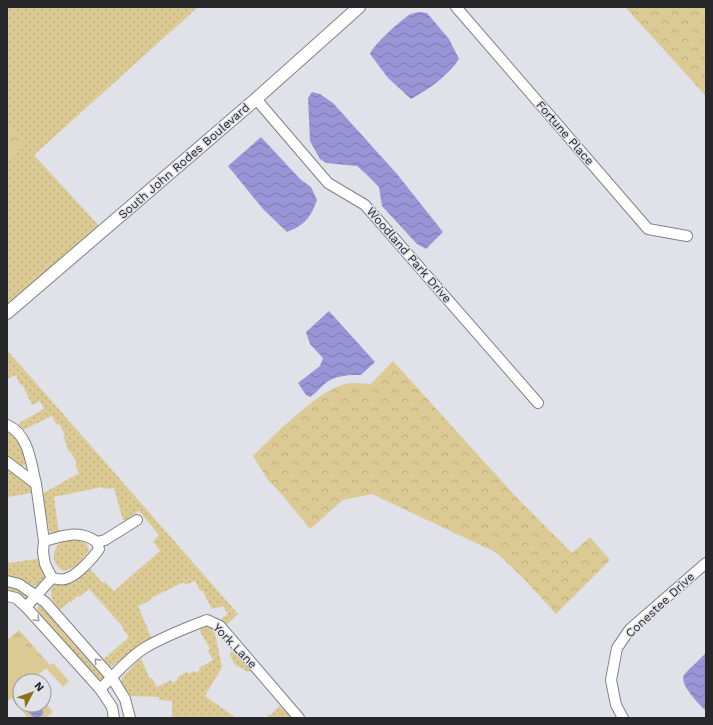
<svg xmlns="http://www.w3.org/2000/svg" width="713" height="725" font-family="'Work Sans',sans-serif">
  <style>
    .grass { fill: url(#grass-dots) }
    .forest { fill: url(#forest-crowns) }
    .park { fill: url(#park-tufts) }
    .pitch { fill: #dcca95 }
    .water { fill: url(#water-waves) }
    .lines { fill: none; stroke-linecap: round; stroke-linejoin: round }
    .minor-casing { stroke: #818189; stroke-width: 12 }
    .major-casing { stroke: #818189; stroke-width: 14 }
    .minor { stroke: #fff; stroke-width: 10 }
    .major { stroke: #fff; stroke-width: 12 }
    .oneway { stroke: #9e9e9f }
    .labels { text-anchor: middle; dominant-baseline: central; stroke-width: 3; stroke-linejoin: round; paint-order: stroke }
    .street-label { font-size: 12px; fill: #27272a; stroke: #e1e1e9 }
  </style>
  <defs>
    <pattern id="grass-dots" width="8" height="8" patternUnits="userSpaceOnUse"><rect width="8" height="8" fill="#dcca95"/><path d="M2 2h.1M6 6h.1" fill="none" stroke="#bdae81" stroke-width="1.8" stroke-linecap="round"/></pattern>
    <pattern id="forest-crowns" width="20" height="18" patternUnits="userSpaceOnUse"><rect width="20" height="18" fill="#dcca95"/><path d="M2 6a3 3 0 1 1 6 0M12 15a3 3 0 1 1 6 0" fill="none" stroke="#bdae81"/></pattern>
    <pattern id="park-tufts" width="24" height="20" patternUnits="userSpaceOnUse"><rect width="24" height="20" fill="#dcca95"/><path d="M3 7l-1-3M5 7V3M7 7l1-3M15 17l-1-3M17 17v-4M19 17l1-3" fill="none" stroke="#bdae81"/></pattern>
    <pattern id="water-waves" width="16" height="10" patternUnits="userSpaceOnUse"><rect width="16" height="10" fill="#9994d6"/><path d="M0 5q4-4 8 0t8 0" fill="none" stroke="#7d79ae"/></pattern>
  </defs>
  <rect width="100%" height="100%" fill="#e1e1e9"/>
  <g class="grass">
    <polygon points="7,7 198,7 34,155 100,227 7,307 7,160 22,142 7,125"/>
    <path d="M7 350 238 614 225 626 221 621 222 618 228 614 223 606 212 609 202 590 200 591 195 581 185 585 184 582 151 598V600L138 606 152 639 136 647 113 666 109 667 103 661 104 659 129 637 122 628 123 627 89 589 79 597 78 596 71 602H69L60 610C51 601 46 590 58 581L89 568 103 583 105 582 114 591 160 551 153 541 159 535 139 511 126 520H123L114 488 103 489 102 487 54 497 59 533 53 534 50 532 41 496 42 494 79 473 75 464 77 463 71 452 70 453 66 446 67 445 63 436 65 435 59 424 57 425 52 416 23 430H20L18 427 19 424 21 422 44 409 40 401 32 405 22 384 20 385 16 375 7 379Z"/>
    <path d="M7 431C19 438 23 450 27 463L23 466H19L7 457Z"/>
    <polygon points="7,468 32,486 33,491 31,493 8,497 7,499"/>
    <path d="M78 537C83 540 89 545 89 551L76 567 64 571C51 565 50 549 63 541 67 539 73 538 78 537Z"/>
    <polygon points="7,555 9,563 42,558 49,575 38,586 36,587 23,580 7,575"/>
    <polygon points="7,583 31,595 26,602 7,592"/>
    <polygon points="41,604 106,677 101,682 98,681 39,614 37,608"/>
    <polygon points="206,626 212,626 214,629 222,667 205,696 236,718 172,718 172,701 159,700 159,697 128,696 121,683 122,678 139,659 141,659 150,679 152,678 157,687 171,680 172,683 178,680 177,677 187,672 188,674 194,671 196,673 200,670 199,668 213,660 208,651 210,649 200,631 201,627"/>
    <polygon points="232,649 235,649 252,670 248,672 234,664 230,655"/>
    <polygon points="279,706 287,712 290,718 267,718 269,714 271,715"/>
  </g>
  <g class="forest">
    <polygon points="625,7 706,7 706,96"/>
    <polygon points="7,125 22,142 7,160"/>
    <path d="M393 361 517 498 572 553 590 537 610 560 556 614 525 580 497 553 372 494 343 500 310 529 283 496 268 480 253 456C274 435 318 390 346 384 353 382 363 384 371 384Z"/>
  </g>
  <polygon class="park" points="19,630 50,665 31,681 20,681 20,691 7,702 7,640"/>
  <g class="pitch">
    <polygon points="17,638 27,649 7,667 7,647"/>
    <polygon points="30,653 41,665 23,681 20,681 20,684 16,688 7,678 7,674"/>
    <polygon points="53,663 69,681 63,687 46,668"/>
    <polygon points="20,691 20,705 44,705 44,701 53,712 46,718 28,718 11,698"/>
  </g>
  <g class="water">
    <path d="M419 12 427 13 449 39 459 59C448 76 429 89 411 99L388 78 370 54C374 44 400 21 409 15 412 13 416 13 419 12Z"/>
    <polygon points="312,92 320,94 333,103 397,174 443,232 426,249 417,244 382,206 379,187 366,174 357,166 326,163 320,159 310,141 308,98"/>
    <path d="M261 137 300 179 311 187 317 200C311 217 304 226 287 232L263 209 228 166Z"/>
    <path d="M329 311 375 362 361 375C350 375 337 375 327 382 321 386 317 393 310 397L306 395 298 383 320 366 323 358 310 344 306 332Z"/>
    <path d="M706 653V711C700 705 679 685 684 675 686 672 702 657 706 653Z"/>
    <path d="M23 705H39L43 711V714L38 718C31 717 27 711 23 705Z"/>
  </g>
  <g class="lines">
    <defs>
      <g id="minor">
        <polyline points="456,7 648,229 687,236"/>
        <polyline points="256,99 328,183 365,205 538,403"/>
        <path d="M7 425C29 434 31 464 36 484"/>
        <polyline points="7,462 36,484 44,541 43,552 45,564 52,578 26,607"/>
        <path d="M44 541C65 536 78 529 97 542L99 549C93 558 77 575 68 578 63 581 57 579 52 578"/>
        <polyline points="97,542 105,540 137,520"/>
        <polyline points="7,581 19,584 45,602 112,678 125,699 130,718"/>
        <polyline points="7,596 16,598 26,607 100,689 112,707 114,718"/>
        <path d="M100 689C114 676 126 660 143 649 162 637 186 628 207 620L220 626 299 718"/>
        <polyline points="623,718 616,705 611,680 617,648 630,629 706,563"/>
      </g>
      <polyline id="major" points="7,313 256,99 359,7"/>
    </defs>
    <use href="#minor" class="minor-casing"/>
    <use href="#major" class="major-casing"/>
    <use href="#minor" class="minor"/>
    <use href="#major" class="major"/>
  </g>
  <defs><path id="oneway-chevron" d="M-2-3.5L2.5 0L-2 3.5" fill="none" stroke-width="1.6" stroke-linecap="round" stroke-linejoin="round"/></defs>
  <g class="oneway">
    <use href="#oneway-chevron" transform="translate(37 619) rotate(46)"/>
    <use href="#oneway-chevron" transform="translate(97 661) rotate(-131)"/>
  </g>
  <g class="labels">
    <g class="street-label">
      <text transform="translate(565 133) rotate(49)">Fortune Place</text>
      <text transform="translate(184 161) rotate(-41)">South John Rodes Boulevard</text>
      <text transform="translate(409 255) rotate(49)">Woodland Park Drive</text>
      <text transform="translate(660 605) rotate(-43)">Conestee Drive</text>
      <text transform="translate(235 646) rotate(46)">York Lane</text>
    </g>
  </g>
  <rect width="713" height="725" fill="none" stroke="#27272a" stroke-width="16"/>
  <g transform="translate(32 693) rotate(49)"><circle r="19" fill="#e1e1e9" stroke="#97979d"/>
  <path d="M0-3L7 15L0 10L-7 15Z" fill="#8b7114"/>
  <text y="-6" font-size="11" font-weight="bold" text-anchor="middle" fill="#27272a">N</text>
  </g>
</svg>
